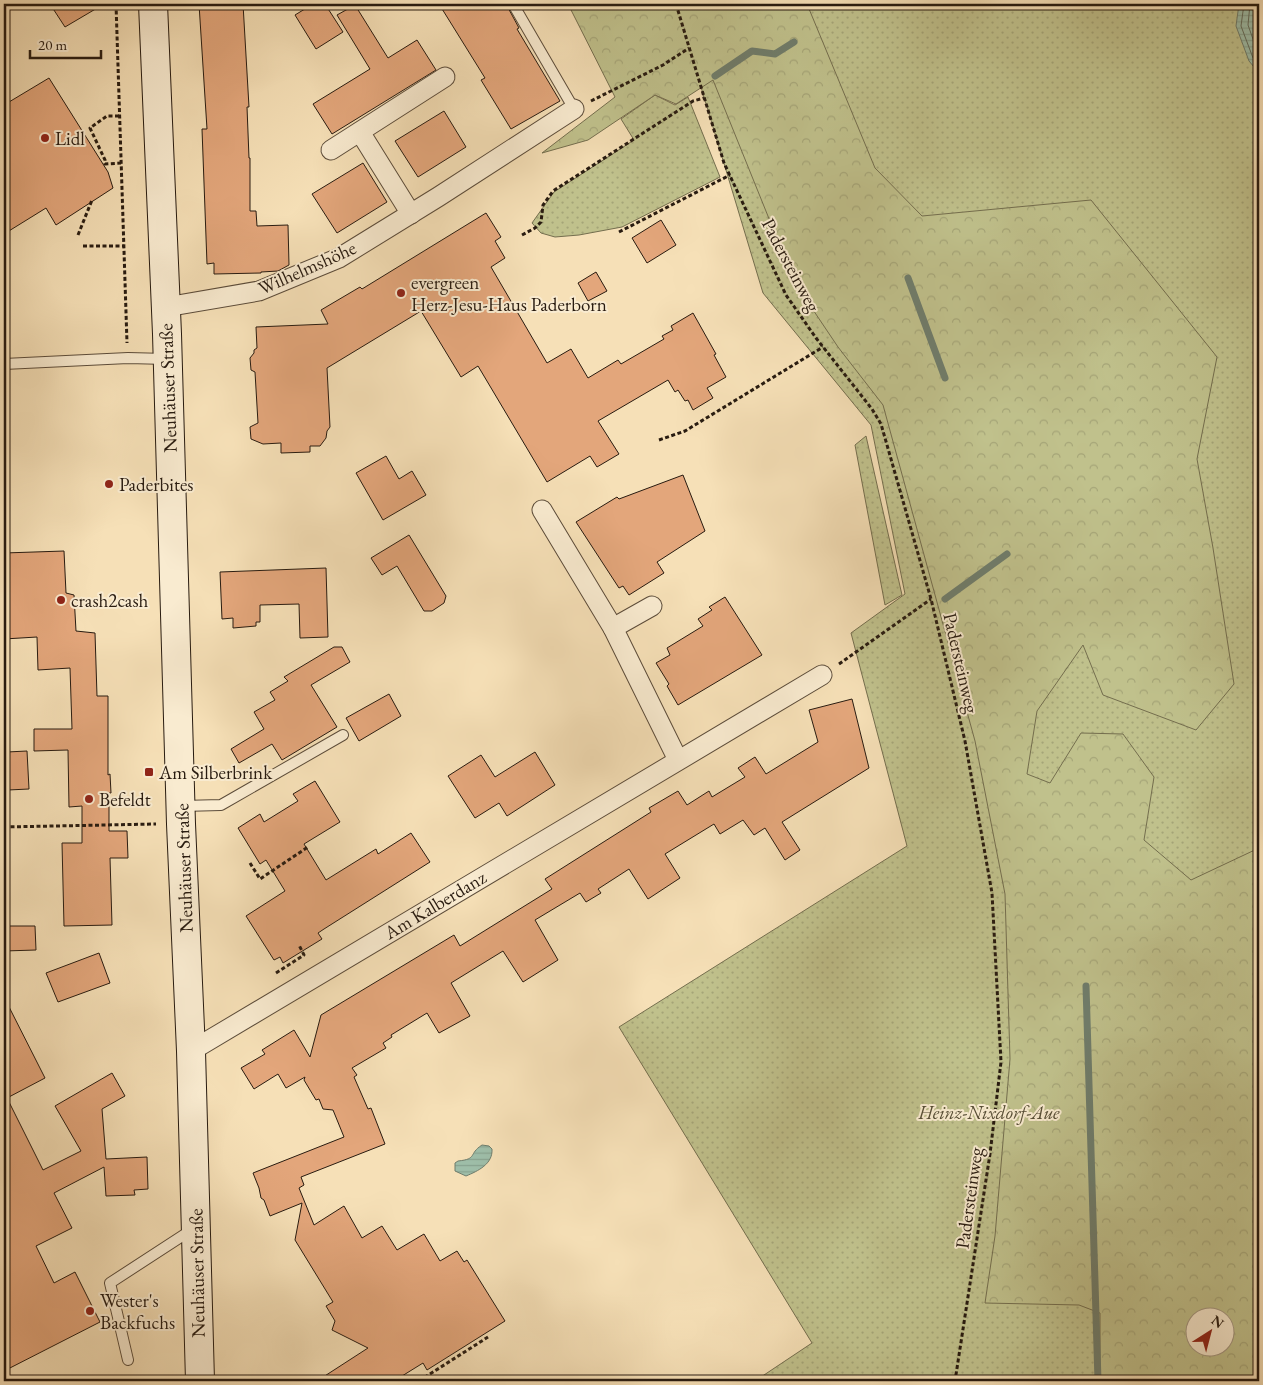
<svg xmlns="http://www.w3.org/2000/svg" width="1263" height="1385" font-family="'EB Garamond',serif">
  <style>
    .grass { fill: url(#grass-dots); stroke: #746e4e; fill-rule: evenodd }
    .forest { fill: url(#forest-crowns); stroke: #746e4e; fill-rule: evenodd }
    .water { fill: url(#water-rules); stroke: #6f7d6c }
    .lines { fill: none; stroke-linecap: round; stroke-linejoin: round }
    .shore { stroke: #636c5c; stroke-width: 1 }
    .stream { stroke: #6f7d6c; stroke-width: 7 }
    .building { fill: #e3a67b; stroke: #281b10 }
    .service-casing { stroke: #5c4c3a; stroke-width: 12 }
    .minor-casing { stroke: #5c4c3a; stroke-width: 21 }
    .secondary-casing { stroke: #281b10; stroke-width: 30 }
    .path { stroke: #281b10; stroke-width: 3; stroke-dasharray: 4 2.5; stroke-linecap: butt }
    .service { stroke: #f9ebd0; stroke-width: 10 }
    .minor { stroke: #f9ebd0; stroke-width: 19 }
    .secondary { stroke: #f9ebd0; stroke-width: 28 }
    .poi-dot { fill: #8f2418; stroke: #f9ebd0; stroke-width: 2 }
    .labels { text-anchor: middle; dominant-baseline: central; stroke-width: 4; stroke-linejoin: round; paint-order: stroke }
    .poi-label { font-size: 19px; fill: #281b10; stroke: #f9ebd0; text-anchor: start }
    .street-label { font-size: 19px; fill: #281b10; stroke: #f9ebd0 }
    .park-label { font-size: 19px; font-style: italic; fill: #564d35; stroke: #f9ebd0 }
  </style>
  <defs>
    <pattern id="grass-dots" width="8" height="8" patternUnits="userSpaceOnUse" patternTransform="scale(1.25)"><rect width="8" height="8" fill="#c0c18c"/><path d="M2 2h.1M6 6h.1" fill="none" stroke="#a5a578" stroke-width="1.8" stroke-linecap="round"/></pattern>
    <pattern id="forest-crowns" width="20" height="18" patternUnits="userSpaceOnUse" patternTransform="scale(1.25)"><rect width="20" height="18" fill="#c0c18c"/><path d="M2 6a3 3 0 1 1 6 0M12 15a3 3 0 1 1 6 0" fill="none" stroke="#a5a578"/></pattern>
    <pattern id="water-rules" width="6" height="5" patternUnits="userSpaceOnUse" patternTransform="scale(1.25)"><rect width="6" height="5" fill="#9ebea9"/><path d="M0 2.5h6" fill="none" stroke="#88a390"/></pattern>
  </defs>
  <rect width="100%" height="100%" fill="#f6e0b7"/>
  <filter id="stains"><feTurbulence type="fractalNoise" baseFrequency=".004" numOctaves="4"/><feColorMatrix values="0 0 0 0 .2 0 0 0 0 .09 0 0 0 0 .02 0 0 0 .5 -.17"/></filter>
  <radialGradient id="worn" r=".72"><stop offset=".6" stop-color="#630" stop-opacity="0"/><stop offset="1" stop-color="#630" stop-opacity=".3"/></radialGradient>
  <g class="grass">
    <path d="M676 4H1259V1381H755L812 1343 619 1027 907 846 851 633 905 594 871 425 763 293ZM1196 1318H1226V1348H1196Z"/>
    <polygon points="655,95 675,105 688,97 720,177 622,227 579,235 555,237 541,233 532,223 554,192 634,140 621,119"/>
    <polygon points="866,436 902,595 885,605 855,445"/>
  </g>
  <path class="forest" d="M568 4H807L875 168 922 216 1091 200 1217 357 1197 459 1213 548 1234 684 1196 730 1103 695 1083 645 1037 711 1027 774 1050 783 1081 733 1123 734 1154 777 1144 840 1191 880 1259 848V1381H1100V1313L1079 1305 985 1303 995 1236 1010 1059 1005 894 975 741 883 405 838 347 795 283 713 80 676 104 655 95 588 140 542 153 615 97ZM1196 1318H1226V1348H1196Z"/>
  <g class="water">
    <polygon points="1239,4 1259,4 1259,73 1249,61 1236,26"/>
    <path d="M482 1145 489 1146 492 1149C493 1164 478 1171 466 1176L455 1171V1163L458 1161C478 1159 468 1154 482 1145Z"/>
  </g>
  <g class="lines">
    <g class="shore">
      <polyline points="1244,4 1241,26 1253,58 1259,65"/>
      <polyline points="1250,4 1248,25 1259,56"/>
    </g>
    <g class="stream">
      <polyline points="715,76 752,51 775,54 794,42"/>
      <polyline points="908,278 945,378"/>
      <polyline points="945,599 1007,554"/>
      <polyline points="1086,986 1098,1381"/>
    </g>
  </g>
  <g class="building">
    <polygon points="50,4 104,4 65,27"/>
    <polygon points="199,4 243,4 249,107 247,107 249,158 250,158 250,211 256,211 257,226 288,225 289,265 278,271 261,272 261,273 214,274 214,263 207,264 202,129 207,129"/>
    <polygon points="313,4 325,4 343,32 316,49 295,15"/>
    <polygon points="439,4 506,4 519,28 517,29 560,101 511,129 481,80 485,78"/>
    <polygon points="355,5 388,58 417,40 436,70 332,134 313,104 370,69 337,15"/>
    <polygon points="49,78 108,172 113,188 56,225 46,208 4,234 4,105"/>
    <polygon points="444,111 466,147 418,177 395,141"/>
    <polygon points="363,163 387,202 337,233 312,194"/>
    <polygon points="486,213 501,237 495,241 505,258 491,267 547,363 571,349 588,378 618,360 621,364 664,339 662,336 673,330 671,326 693,313 716,354 714,355 726,377 707,388 713,398 693,410 688,400 685,401 678,390 675,392 668,380 598,421 619,454 597,467 590,456 547,482 478,366 461,377 421,311 327,368 330,427 327,431 326,438 320,446 310,446 310,452 281,453 281,443 263,444 251,439 250,427 258,423 255,372 251,370 250,358 254,353 254,350 257,348 256,327 328,324 321,310 360,287 362,289"/>
    <polygon points="661,220 676,245 647,263 632,238"/>
    <polygon points="596,272 607,291 588,301 578,283"/>
    <polygon points="386,456 399,479 412,471 426,495 383,520 356,473"/>
    <polygon points="683,475 705,531 657,562 664,573 629,595 623,586 619,588 576,522 617,497 619,499"/>
    <polygon points="409,535 446,596 444,603 432,611 424,611 397,566 382,575 371,558"/>
    <polygon points="64,551 66,593 74,595 76,631 95,633 97,696 108,696 108,775 110,774 111,793 109,793 109,831 127,831 128,858 110,858 112,925 64,926 62,843 82,843 82,806 69,807 68,750 34,751 34,729 72,729 70,668 38,670 37,637 4,639 4,553"/>
    <polygon points="326,568 328,637 300,638 299,604 260,605 260,622 256,622 256,626 233,628 233,618 222,619 220,572"/>
    <polygon points="725,597 762,655 678,705 667,686 669,684 656,663 670,655 667,648 703,626 698,619 712,610 709,607"/>
    <polygon points="334,647 342,647 350,662 311,685 337,727 282,760 272,744 239,763 231,749 264,729 254,712 275,700 270,692 288,681 284,677"/>
    <polygon points="389,694 401,716 359,741 346,718"/>
    <polygon points="852,699 869,768 782,822 800,850 785,860 765,828 754,835 743,820 720,834 714,824 665,854 680,878 648,899 629,869 598,889 601,893 586,902 580,893 535,920 558,960 523,982 503,951 451,983 470,1016 439,1033 427,1013 391,1035 392,1037 383,1043 386,1048 352,1068 357,1075 354,1077 368,1109 371,1108 385,1144 301,1177 304,1185 299,1188 314,1225 344,1206 362,1238 382,1226 397,1250 424,1234 440,1261 457,1251 464,1262 467,1260 505,1321 427,1370 423,1363 394,1381 317,1381 368,1348 332,1330 335,1321 326,1306 333,1302 295,1240 302,1203 270,1216 264,1200 261,1198 259,1188 253,1173 344,1137 333,1110 323,1109 319,1099 316,1100 304,1080 305,1077 286,1088 278,1074 254,1089 241,1068 265,1054 262,1050 294,1030 310,1057 321,1015 454,935 460,946 552,889 545,879 651,812 649,808 678,791 687,805 709,791 712,797 745,777 738,768 755,757 766,774 818,742 809,710"/>
    <polygon points="27,751 29,789 8,790 7,752"/>
    <polygon points="535,752 555,785 507,816 499,803 475,818 448,776 481,755 495,777"/>
    <polygon points="315,781 340,822 304,844 326,880 376,849 378,854 411,833 430,862 324,929 318,933 322,939 283,963 280,957 274,960 246,916 285,891 266,860 260,864 238,828 260,814 264,822 298,801 293,794"/>
    <polygon points="4,926 35,926 36,950 4,951"/>
    <polygon points="99,953 110,983 58,1002 46,973"/>
    <polygon points="4,997 45,1078 7,1098 43,1170 81,1151 55,1106 112,1073 125,1096 102,1109 106,1159 147,1157 148,1189 134,1190 135,1195 106,1196 104,1167 54,1193 72,1228 36,1246 54,1283 75,1272 100,1322 4,1371"/>
  </g>
  <g class="lines">
    <defs>
      <g id="service">
        <polyline points="513,4 574,109"/>
        <polyline points="4,364 128,358 167,359"/>
        <polyline points="182,806 221,805 343,735"/>
        <polyline points="128,1360 110,1283 193,1229"/>
      </g>
      <g id="minor">
        <polyline points="360,132 411,214"/>
        <polyline points="331,150 445,77"/>
        <polyline points="166,307 259,291 339,258 438,197 574,109"/>
        <polyline points="542,510 613,628 678,760"/>
        <polyline points="613,628 652,606"/>
        <polyline points="191,1051 822,675"/>
      </g>
      <polyline id="secondary" points="153,4 167,334 181,824 191,1051 200,1381"/>
    </defs>
    <use href="#service" class="service-casing"/>
    <use href="#minor" class="minor-casing"/>
    <use href="#secondary" class="secondary-casing"/>
    <g class="path">
      <polyline points="116,4 127,343"/>
      <polyline points="676,4 724,163 786,295 816,338 872,409 881,424 931,599 965,741 992,893 1001,1062 990,1154 955,1381"/>
      <polyline points="591,101 663,65 689,48"/>
      <polyline points="119,116 107,116 90,128 105,160 105,164 121,163"/>
      <polyline points="619,232 730,175"/>
      <polyline points="78,235 92,200"/>
      <polyline points="522,235 535,228 541,222 543,205 553,191 693,101 704,98"/>
      <polyline points="83,246 124,246"/>
      <polyline points="659,440 685,431 823,347"/>
      <polyline points="839,664 931,599"/>
      <polyline points="4,827 156,824"/>
      <polyline points="250,863 260,879 308,847"/>
      <polyline points="276,973 304,955 299,945"/>
      <polyline points="419,1381 488,1337"/>
    </g>
    <use href="#service" class="service"/>
    <use href="#minor" class="minor"/>
    <use href="#secondary" class="secondary"/>
  </g>
  <g class="poi-dot">
    <circle cx="45" cy="138" r="5"/>
    <circle cx="401" cy="293" r="5"/>
    <circle cx="109" cy="484" r="5"/>
    <circle cx="61" cy="600" r="5"/>
    <rect x="144" y="767" width="10" height="10" rx="2.5"/>
    <circle cx="89" cy="799" r="5"/>
    <circle cx="90" cy="1311" r="5"/>
  </g>
  <g class="labels">
    <g class="poi-label">
      <text x="55" y="138">Lidl</text>
      <text x="411" y="282">evergreen<tspan x="411" dy="22">Herz-Jesu-Haus Paderborn</tspan></text>
      <text x="119" y="484">Paderbites</text>
      <text x="71" y="600">crash2cash</text>
      <text x="159" y="772">Am Silberbrink</text>
      <text x="99" y="799">Befeldt</text>
      <text x="100" y="1300">Wester's<tspan x="100" dy="22">Backfuchs</tspan></text>
    </g>
    <g class="street-label">
      <text transform="translate(791 265) rotate(62)">Padersteinweg</text>
      <text transform="translate(307 268) rotate(-24)">Wilhelmshöhe</text>
      <text transform="translate(168 388) rotate(-92)">Neuhäuser Straße</text>
      <text transform="translate(961 663) rotate(77)">Padersteinweg</text>
      <text transform="translate(184 868) rotate(-92)">Neuhäuser Straße</text>
      <text transform="translate(435 905) rotate(-31)">Am Kalberdanz</text>
      <text transform="translate(969 1198) rotate(-82)">Padersteinweg</text>
      <text transform="translate(197 1273) rotate(-91)">Neuhäuser Straße</text>
    </g>
    <g class="park-label">
      <text x="989" y="1112">Heinz-Nixdorf-Aue</text>
    </g>
  </g>
  <rect width="1263" height="1385" fill="none" stroke="#f6e0b7" stroke-width="20"/>
  <rect x="5" y="5" width="1253" height="1375" fill="none" stroke="#281b10" stroke-width="2.5"/>
  <rect x="10" y="10" width="1243" height="1365" fill="none" stroke="#281b10"/>
  <g transform="translate(1210 1332) rotate(36)"><circle r="24" fill="#f9ebd0" stroke="#a59883"/>
  <path d="M0-4L9 19L0 12L-9 19Z" fill="#8f2418"/>
  <text y="-8" font-size="14" font-weight="bold" text-anchor="middle" fill="#281b10">N</text>
  </g>
  <path d="M30 50v8h71v-8" fill="none" stroke="#281b10" stroke-width="2.5"/>
  <text x="38" y="50" font-size="15" fill="#281b10" stroke="#f9ebd0" stroke-width="4" paint-order="stroke">20 m</text>
  <rect width="100%" height="100%" filter="url(#stains)"/>
  <rect width="100%" height="100%" fill="url(#worn)"/>
</svg>
